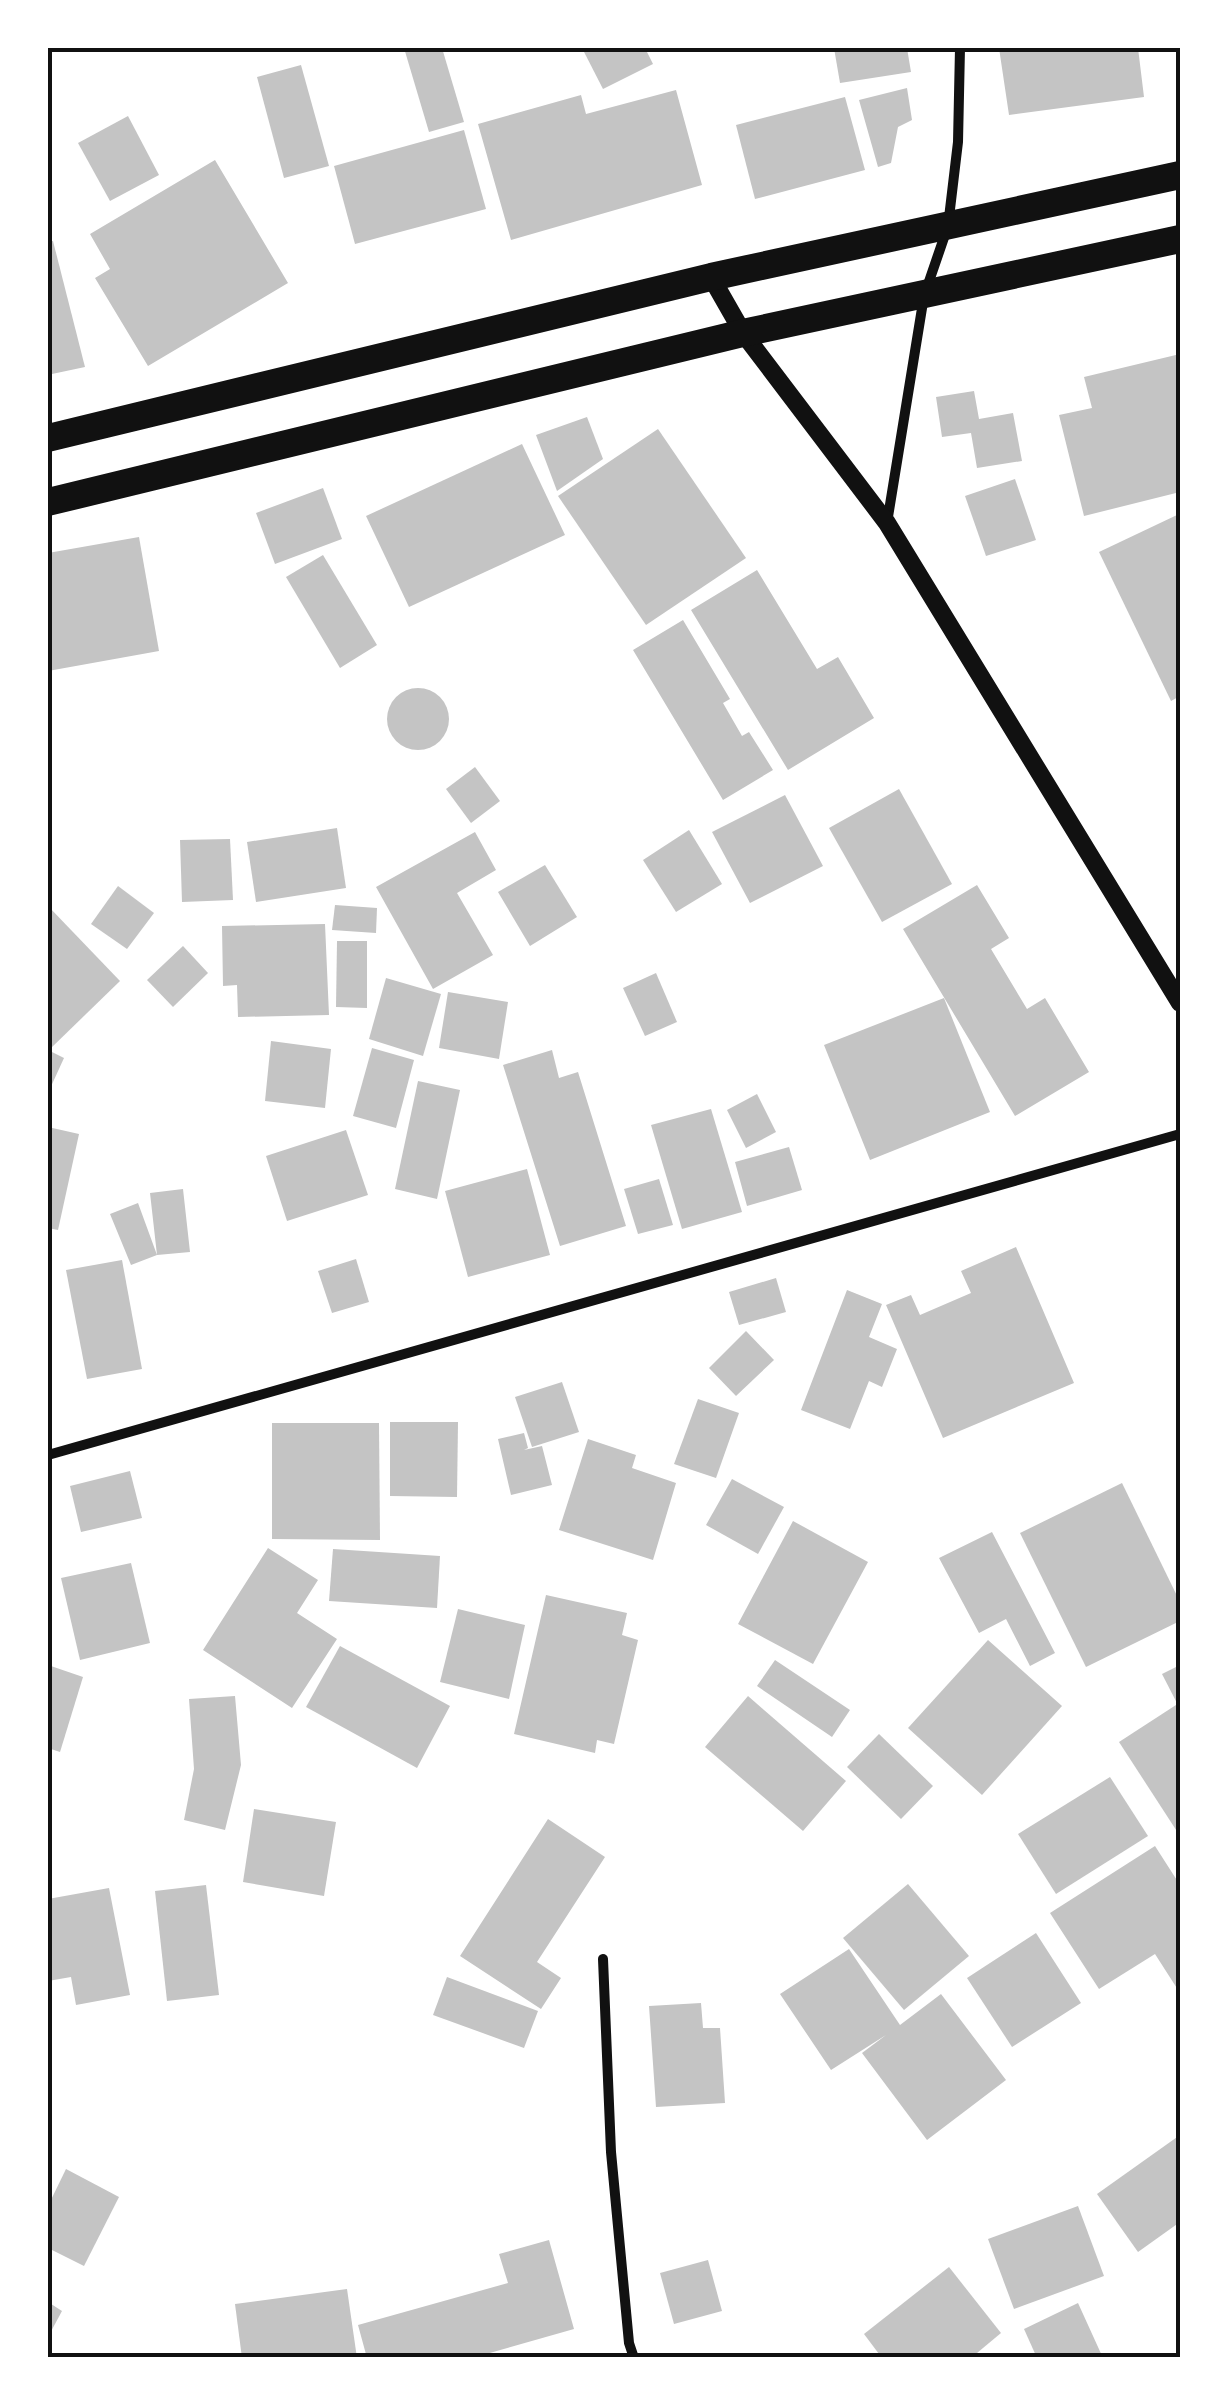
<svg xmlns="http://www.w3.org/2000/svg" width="1228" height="2405" font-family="'Golos Text',sans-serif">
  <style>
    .building { fill: #c4c4c4 }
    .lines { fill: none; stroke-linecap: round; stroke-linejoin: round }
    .minor { stroke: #111; stroke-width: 10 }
    .tertiary { stroke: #111; stroke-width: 18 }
    .trunk { stroke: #111; stroke-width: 28 }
    .neatline { fill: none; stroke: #111; stroke-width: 4 }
  </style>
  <rect width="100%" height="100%" fill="#fff"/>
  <g class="building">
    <polygon points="404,48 442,48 464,122 429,132"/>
    <polygon points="582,48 645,48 653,64 603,89"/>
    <polygon points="834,48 907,48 911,72 840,83"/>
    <polygon points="999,48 1068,50 1138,48 1144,97 1009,115"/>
    <polygon points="301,65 329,166 284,178 257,77"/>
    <polygon points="907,88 912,120 898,127 891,163 878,167 859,100"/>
    <polygon points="676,90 702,185 511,240 478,124 581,95 586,114"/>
    <polygon points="845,97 865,170 755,199 736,125"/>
    <polygon points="128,116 159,175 110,201 78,143"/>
    <polygon points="464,130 486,209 355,244 334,166"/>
    <polygon points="215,160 288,283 148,366 95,278 110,269 90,234"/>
    <polygon points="53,241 85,367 52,374 48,354 48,242"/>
    <polygon points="1180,354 1180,492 1084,516 1059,415 1092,408 1084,377"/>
    <polygon points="974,391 979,419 1013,413 1022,461 977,468 971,433 942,437 936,397"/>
    <polygon points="587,417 603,459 557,491 536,435"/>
    <polygon points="658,429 746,558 646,625 558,496"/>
    <polygon points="522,444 565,535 409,607 366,516"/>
    <polygon points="1015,479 1036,540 986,556 965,496"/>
    <polygon points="323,488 342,539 275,564 256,513"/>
    <polygon points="1177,515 1180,521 1180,696 1171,701 1099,552"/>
    <polygon points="139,537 159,651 48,671 48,553"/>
    <polygon points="323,555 377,645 340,668 286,577"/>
    <polygon points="757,570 817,669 838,657 874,718 788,770 691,610"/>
    <polygon points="683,620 730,699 723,703 742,736 749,732 773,770 723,800 633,650"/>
    <circle cx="418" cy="719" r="31"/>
    <polygon points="475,767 500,801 471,823 446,789"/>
    <polygon points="899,789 952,884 882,922 829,828"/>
    <polygon points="785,795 823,866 750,903 712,832"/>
    <polygon points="337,828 346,888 256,902 247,842"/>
    <polygon points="689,830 722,884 676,912 643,860"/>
    <polygon points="475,832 496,870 457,893 493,955 433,989 376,887"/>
    <polygon points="230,839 233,900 182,902 180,840"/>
    <polygon points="545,865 577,917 530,946 498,892"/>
    <polygon points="977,885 1009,938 991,949 1027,1009 1045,998 1089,1072 1015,1116 903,929"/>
    <polygon points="118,886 154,913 127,949 91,924"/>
    <polygon points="335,905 377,908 376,933 332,930"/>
    <polygon points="48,906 120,981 50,1049 48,1047"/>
    <polygon points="325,924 329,1015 238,1017 237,985 223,986 222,926"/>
    <polygon points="337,941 367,941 367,1008 336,1007"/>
    <polygon points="183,946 208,973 173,1007 147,980"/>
    <polygon points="656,973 677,1022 645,1036 623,988"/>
    <polygon points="386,978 441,994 423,1056 369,1039"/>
    <polygon points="448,992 508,1002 499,1059 439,1048"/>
    <polygon points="944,998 990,1112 870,1160 824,1045"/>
    <polygon points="271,1041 331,1049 325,1108 265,1101"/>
    <polygon points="372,1048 414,1060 396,1128 353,1116"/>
    <polygon points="48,1050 64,1058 48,1093"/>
    <polygon points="552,1050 559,1078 578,1072 626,1226 560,1246 503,1065"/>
    <polygon points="418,1081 460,1090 437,1199 395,1189"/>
    <polygon points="757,1094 776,1132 746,1148 727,1110"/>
    <polygon points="711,1109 742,1212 682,1229 651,1125"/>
    <polygon points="48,1127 79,1134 58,1230 48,1228"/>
    <polygon points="346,1130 368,1195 287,1221 266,1156"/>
    <polygon points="789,1147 802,1190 747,1206 735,1162"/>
    <polygon points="527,1169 550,1255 468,1277 445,1191"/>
    <polygon points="659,1179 673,1225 638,1234 624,1189"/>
    <polygon points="183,1189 190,1252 157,1255 131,1265 110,1214 138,1203 157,1255 150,1193"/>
    <polygon points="1016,1247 1074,1383 943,1438 886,1305 911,1295 920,1315 971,1293 961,1271"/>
    <polygon points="356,1259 369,1302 332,1313 318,1271"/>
    <polygon points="122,1260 142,1369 87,1379 66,1270"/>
    <polygon points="776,1278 786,1312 739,1325 729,1292"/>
    <polygon points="847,1290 882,1304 869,1337 897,1349 882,1387 869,1381 850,1429 801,1410"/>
    <polygon points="746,1331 774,1360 736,1396 709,1368"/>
    <polygon points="562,1382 579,1432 532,1447 515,1397"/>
    <polygon points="698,1399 739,1413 716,1478 674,1464"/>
    <polygon points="390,1422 458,1422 457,1497 390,1496"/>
    <polygon points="272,1423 379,1423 380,1540 272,1539"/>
    <polygon points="524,1433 528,1448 524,1450 542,1446 552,1485 511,1495 498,1439"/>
    <polygon points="588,1439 636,1455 632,1468 676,1483 653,1560 559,1530"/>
    <polygon points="130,1471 142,1518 81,1532 70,1486"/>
    <polygon points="732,1479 784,1507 758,1554 706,1525"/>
    <polygon points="1122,1483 1180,1602 1180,1621 1086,1667 1020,1533"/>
    <polygon points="793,1521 868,1562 813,1664 738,1624"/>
    <polygon points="992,1532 1055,1653 1030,1666 1006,1619 979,1633 939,1558"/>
    <polygon points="268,1548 318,1580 297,1613 337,1639 292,1708 203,1650"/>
    <polygon points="333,1549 440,1556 437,1608 329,1601"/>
    <polygon points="131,1563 150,1643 80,1660 61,1578"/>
    <polygon points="546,1595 627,1613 622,1635 638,1640 614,1744 597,1740 595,1753 514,1734"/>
    <polygon points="458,1609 525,1625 509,1699 440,1682"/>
    <polygon points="988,1640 1062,1706 982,1795 908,1728"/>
    <polygon points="340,1646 450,1706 417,1768 306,1707"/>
    <polygon points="775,1660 850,1710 832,1737 757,1686"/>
    <polygon points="48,1665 83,1677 60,1752 48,1748"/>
    <polygon points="1180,1665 1180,1709 1162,1674"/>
    <polygon points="235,1696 241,1765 225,1830 184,1820 194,1769 189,1699"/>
    <polygon points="748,1696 846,1781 803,1831 705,1747"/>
    <polygon points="1176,1705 1180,1712 1180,1836 1119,1742"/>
    <polygon points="879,1734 933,1786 901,1819 847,1767"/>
    <polygon points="1110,1777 1148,1836 1056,1894 1018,1834"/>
    <polygon points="254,1809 336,1822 324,1896 243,1882"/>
    <polygon points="548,1819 605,1857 537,1962 561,1978 541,2009 460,1956"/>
    <polygon points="1155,1846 1180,1885 1180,1993 1155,1954 1099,1989 1050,1913"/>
    <polygon points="908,1884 969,1956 904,2010 843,1938"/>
    <polygon points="206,1885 219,1995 167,2001 155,1891"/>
    <polygon points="109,1888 130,1995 76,2005 71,1977 48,1981 48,1899"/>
    <polygon points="1036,1933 1081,2003 1012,2047 967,1978"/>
    <polygon points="849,1949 900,2025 941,1994 1006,2080 927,2140 862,2053 886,2035 831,2070 780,1994"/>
    <polygon points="447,1977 538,2011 524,2048 433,2015"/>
    <polygon points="701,2003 703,2028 720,2028 725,2103 656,2107 649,2006"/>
    <polygon points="1180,2135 1180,2222 1138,2252 1097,2194"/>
    <polygon points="66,2169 119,2197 84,2266 48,2248 48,2206"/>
    <polygon points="1078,2206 1104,2276 1014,2309 988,2239"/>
    <polygon points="549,2240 574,2329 472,2358 367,2358 358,2325 508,2283 499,2254"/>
    <polygon points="708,2260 722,2311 674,2324 660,2273"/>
    <polygon points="949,2267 1001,2333 971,2358 882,2358 864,2334"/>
    <polygon points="347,2289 357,2358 242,2358 235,2304"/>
    <polygon points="48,2302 62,2311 48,2337"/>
    <polygon points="1078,2303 1103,2358 1037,2358 1024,2329"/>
  </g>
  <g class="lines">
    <g class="minor">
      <polyline points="887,523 924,296 948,226 958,142 960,48"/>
      <polyline points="48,1455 1180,1134"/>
      <polyline points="603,1959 611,2152 629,2343 634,2358"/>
    </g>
    <polyline class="tertiary" points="711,277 743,333 887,523 1180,1003"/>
    <g class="trunk">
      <polyline points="48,438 711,277 1180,175"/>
      <polyline points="48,502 743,333 1180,239"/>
    </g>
  </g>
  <rect width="1228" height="2405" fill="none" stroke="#ffffff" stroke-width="100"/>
  <rect x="50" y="50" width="1128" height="2305" class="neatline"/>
</svg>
